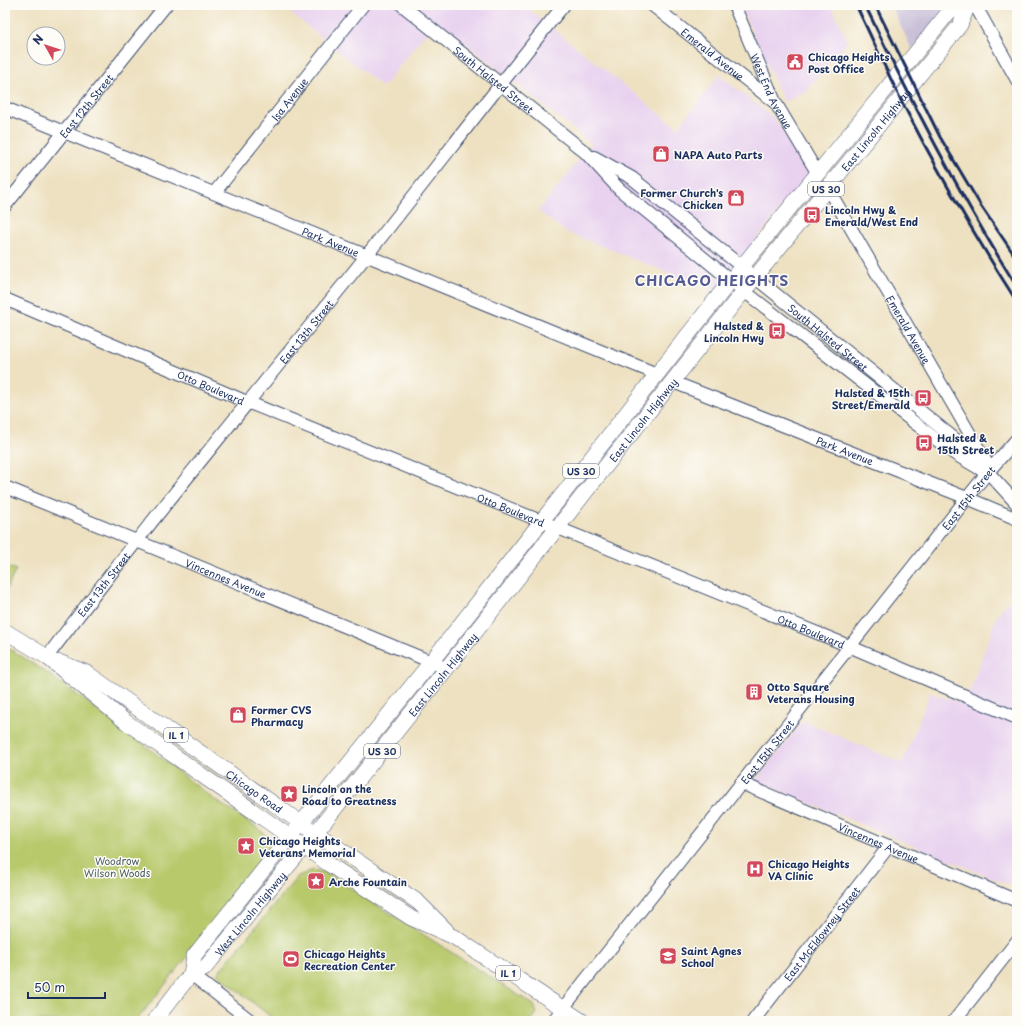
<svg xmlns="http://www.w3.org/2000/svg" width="1022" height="1026" font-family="'Playpen Sans',sans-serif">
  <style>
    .built { fill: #e8d2ef }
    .industrial { fill: #c9bfd8 }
    .park { fill: #b8c96c; stroke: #6a7c65 }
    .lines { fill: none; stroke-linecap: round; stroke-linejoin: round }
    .minor-casing { stroke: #3b4a6d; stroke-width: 14 }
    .major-casing { stroke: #3b4a6d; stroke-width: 16 }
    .minor { stroke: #fff; stroke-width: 12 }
    .major { stroke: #fff; stroke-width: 15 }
    .rail { stroke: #1b2f5e; stroke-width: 3 }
    .labels { text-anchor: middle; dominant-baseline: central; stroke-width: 3; stroke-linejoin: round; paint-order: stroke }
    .shield { fill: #fdfcf7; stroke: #5f6c8c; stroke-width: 1 }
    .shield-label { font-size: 9px; font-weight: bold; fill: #1b2f5e }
    .street-label { font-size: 10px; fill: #1b2f5e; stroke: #fdfcf7 }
    .poi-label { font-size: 10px; font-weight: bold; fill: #1b2f5e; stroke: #fdfcf7; text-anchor: start }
    .park-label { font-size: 10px; fill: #4a5d62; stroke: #fdfcf7 }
    .district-label { font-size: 14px; font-weight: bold; letter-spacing: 1px; fill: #555b94; stroke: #fdfcf7 }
  </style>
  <rect width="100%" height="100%" fill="#fdfcf7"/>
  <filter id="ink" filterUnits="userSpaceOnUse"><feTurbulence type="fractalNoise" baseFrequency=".025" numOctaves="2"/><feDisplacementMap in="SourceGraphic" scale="8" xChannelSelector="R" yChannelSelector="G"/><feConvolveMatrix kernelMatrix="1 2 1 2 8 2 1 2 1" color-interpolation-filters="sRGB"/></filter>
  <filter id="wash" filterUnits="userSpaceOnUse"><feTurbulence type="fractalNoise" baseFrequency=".012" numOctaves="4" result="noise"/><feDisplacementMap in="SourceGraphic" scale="16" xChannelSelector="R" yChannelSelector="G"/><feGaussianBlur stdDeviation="0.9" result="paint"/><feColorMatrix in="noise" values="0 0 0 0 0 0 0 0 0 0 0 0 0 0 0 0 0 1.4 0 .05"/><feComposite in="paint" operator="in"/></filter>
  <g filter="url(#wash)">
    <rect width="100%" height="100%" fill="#eee1c1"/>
    <g class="built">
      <polygon points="281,5 523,5 678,128 719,75 774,118 810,173 714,291 566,232 538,211 592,144 436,20 383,87"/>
      <polygon points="740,5 831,5 848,42 804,92 784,102"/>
      <polygon points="1017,596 1017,888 755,781 803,721 902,763 930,693 965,704 997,616 1002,608"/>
    </g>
    <polygon class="industrial" points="891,5 947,5 912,50"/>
    <g class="park">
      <polygon points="5,565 16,570 5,592"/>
      <path d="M5 646 43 670 132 735 212 798 259 829C269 837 271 845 267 857L136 1021H5Z"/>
      <polygon points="313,870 325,872 534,1005 537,1013 531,1021 276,1021 217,974 298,876"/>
    </g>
  </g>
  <g filter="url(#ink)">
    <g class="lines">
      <defs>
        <g id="minor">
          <path id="s1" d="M402 5 585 152 619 189 744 291 955 454 987 473"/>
          <path id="s2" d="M652 5 773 101"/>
          <path id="s3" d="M734 5 775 102 818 174"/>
          <polyline points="975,5 1017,80"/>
          <path id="s4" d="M5 108 657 374"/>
          <path id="s5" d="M594 157 632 178 966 448 1017 504"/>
          <path id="s6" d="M827 187 985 460 987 467"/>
          <path id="s7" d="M215 192 363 5"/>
          <path id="s8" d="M5 206 166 5"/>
          <path id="s9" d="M5 299 247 402 837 641 1017 718"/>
          <path id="s10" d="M673 382 967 498 1017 519"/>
          <path id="s11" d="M5 487 439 665"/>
          <path id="s12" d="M47 657C150 520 260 389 367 255 433 172 497 87 564 5"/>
          <path id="s13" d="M741 783 1017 901"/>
          <polyline points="191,974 251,1021"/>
          <path id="s14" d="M553 1021 987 473 1017 439"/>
          <path id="s15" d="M753 1021 889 846"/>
          <polyline points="954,1021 1017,941"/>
        </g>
        <g id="major">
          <polyline points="5,631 47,657 126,722 330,865 411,918 454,937 582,1021"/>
          <path id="s16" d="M59 662 87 673 301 823 418 902 446 930"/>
          <path id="s17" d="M191 974 204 969 321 826 447 668 735 302 960 25 968 5"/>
          <polyline points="154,1021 191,974 194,956 431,662 731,280 948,13 959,5"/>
        </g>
      </defs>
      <use href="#minor" class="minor-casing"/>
      <use href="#major" class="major-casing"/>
      <use href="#minor" class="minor"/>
      <use href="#major" class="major"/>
      <g class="rail">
        <path d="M856 5C872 38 887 72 903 104 938 172 976 238 1017 302"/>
        <path d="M865 5C911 101 960 196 1017 287"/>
        <polyline points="875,5 940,137 981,206 1017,259"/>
      </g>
    </g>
  </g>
  <defs>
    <symbol id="civic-square" viewBox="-11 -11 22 22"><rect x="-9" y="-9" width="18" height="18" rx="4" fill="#d1495b" stroke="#fdfcf7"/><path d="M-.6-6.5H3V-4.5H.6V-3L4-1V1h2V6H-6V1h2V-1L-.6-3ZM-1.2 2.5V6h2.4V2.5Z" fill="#fff"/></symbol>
    <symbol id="shop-square" viewBox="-11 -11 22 22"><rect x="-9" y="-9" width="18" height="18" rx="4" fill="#d1495b" stroke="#fdfcf7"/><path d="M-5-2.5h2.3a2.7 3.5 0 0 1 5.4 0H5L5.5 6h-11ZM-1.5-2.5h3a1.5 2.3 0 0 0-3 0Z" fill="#fff"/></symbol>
    <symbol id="bus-square" viewBox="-11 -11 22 22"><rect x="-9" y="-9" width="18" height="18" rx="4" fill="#d1495b" stroke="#fdfcf7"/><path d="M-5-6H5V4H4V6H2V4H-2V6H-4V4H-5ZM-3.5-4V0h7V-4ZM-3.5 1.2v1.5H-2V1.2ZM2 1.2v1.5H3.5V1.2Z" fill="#fff"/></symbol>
    <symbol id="building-square" viewBox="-11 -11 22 22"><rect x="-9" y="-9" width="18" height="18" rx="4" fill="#d1495b" stroke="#fdfcf7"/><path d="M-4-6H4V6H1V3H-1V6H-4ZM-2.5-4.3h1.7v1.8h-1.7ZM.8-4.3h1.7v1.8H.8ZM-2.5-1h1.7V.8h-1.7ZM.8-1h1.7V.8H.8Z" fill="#fff"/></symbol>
    <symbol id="sight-square" viewBox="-11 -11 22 22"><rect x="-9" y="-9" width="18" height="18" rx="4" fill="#d1495b" stroke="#fdfcf7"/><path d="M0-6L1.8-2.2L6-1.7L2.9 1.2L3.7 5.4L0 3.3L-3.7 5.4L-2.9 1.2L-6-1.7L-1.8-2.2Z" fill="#fff"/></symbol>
    <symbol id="hospital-square" viewBox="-11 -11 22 22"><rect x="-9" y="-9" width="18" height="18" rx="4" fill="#d1495b" stroke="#fdfcf7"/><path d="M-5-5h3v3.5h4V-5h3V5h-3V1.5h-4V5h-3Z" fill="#fff"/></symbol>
    <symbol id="school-square" viewBox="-11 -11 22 22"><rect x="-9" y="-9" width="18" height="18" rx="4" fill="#d1495b" stroke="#fdfcf7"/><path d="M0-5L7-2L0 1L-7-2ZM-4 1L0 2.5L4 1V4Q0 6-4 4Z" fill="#fff"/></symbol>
    <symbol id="stadium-square" viewBox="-11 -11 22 22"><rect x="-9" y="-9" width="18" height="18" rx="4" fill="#d1495b" stroke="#fdfcf7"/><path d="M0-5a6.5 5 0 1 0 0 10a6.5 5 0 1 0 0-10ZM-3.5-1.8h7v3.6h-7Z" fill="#fff"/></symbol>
  </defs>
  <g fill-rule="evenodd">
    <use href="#civic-square" x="785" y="52" width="20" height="20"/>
    <use href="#shop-square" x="651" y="144" width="20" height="20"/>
    <use href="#shop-square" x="726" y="188" width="20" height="20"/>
    <use href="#bus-square" x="802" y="205" width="20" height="20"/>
    <use href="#bus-square" x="767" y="321" width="20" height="20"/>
    <use href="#bus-square" x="913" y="388" width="20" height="20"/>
    <use href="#bus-square" x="914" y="433" width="20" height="20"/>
    <use href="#building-square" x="744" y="682" width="20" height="20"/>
    <use href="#shop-square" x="228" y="705" width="20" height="20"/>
    <use href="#sight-square" x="279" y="784" width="20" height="20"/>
    <use href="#sight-square" x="236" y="836" width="20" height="20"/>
    <use href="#hospital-square" x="745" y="859" width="20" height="20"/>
    <use href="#sight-square" x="306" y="871" width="20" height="20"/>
    <use href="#school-square" x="658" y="946" width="20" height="20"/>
    <use href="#stadium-square" x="281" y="949" width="20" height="20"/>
  </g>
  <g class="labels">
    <g class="shield">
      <rect x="808" y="182" width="36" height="14" rx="3"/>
      <rect x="563" y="464" width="36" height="14" rx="3"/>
      <rect x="164" y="728" width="24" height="14" rx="3"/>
      <rect x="364" y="744" width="36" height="14" rx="3"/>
      <rect x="496" y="966" width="24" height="14" rx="3"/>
    </g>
    <g class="shield-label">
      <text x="826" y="189">US 30</text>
      <text x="581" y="471">US 30</text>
      <text x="176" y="735">IL 1</text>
      <text x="382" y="751">US 30</text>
      <text x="508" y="973">IL 1</text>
    </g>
    <g class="street-label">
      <text stroke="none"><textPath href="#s2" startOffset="78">Emerald Avenue</textPath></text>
      <text stroke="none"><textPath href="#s1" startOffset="118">South Halsted Street</textPath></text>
      <text stroke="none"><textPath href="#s3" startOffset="94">West End Avenue</textPath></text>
      <text stroke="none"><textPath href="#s7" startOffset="119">Isa Avenue</textPath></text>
      <text stroke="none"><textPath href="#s8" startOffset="129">East 12th Street</textPath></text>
      <text stroke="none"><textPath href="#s17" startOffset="1089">East Lincoln Highway</textPath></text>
      <text stroke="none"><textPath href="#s4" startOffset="352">Park Avenue</textPath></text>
      <text stroke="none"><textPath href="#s6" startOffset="164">Emerald Avenue</textPath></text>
      <text stroke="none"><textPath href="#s12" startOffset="416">East 13th Street</textPath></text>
      <text stroke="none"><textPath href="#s5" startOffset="296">South Halsted Street</textPath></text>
      <text stroke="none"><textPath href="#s9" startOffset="224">Otto Boulevard</textPath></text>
      <text stroke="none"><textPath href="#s17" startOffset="717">East Lincoln Highway</textPath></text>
      <text stroke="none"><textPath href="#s10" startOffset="185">Park Avenue</textPath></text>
      <text stroke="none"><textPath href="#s14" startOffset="668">East 15th Street</textPath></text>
      <text stroke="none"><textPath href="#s9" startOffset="548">Otto Boulevard</textPath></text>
      <text stroke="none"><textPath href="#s11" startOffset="239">Vincennes Avenue</textPath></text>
      <text stroke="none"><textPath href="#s12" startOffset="92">East 13th Street</textPath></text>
      <text stroke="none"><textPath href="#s9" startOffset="872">Otto Boulevard</textPath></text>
      <text stroke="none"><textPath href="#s17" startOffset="393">East Lincoln Highway</textPath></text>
      <text stroke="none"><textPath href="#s14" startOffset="344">East 15th Street</textPath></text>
      <text stroke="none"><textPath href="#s16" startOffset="235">Chicago Road</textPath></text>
      <text stroke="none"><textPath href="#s13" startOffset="150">Vincennes Avenue</textPath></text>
      <text stroke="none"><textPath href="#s17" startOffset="86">West Lincoln Highway</textPath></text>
      <text stroke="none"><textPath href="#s15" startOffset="111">East McEldowney Street</textPath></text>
    </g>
    <g class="poi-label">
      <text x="808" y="56">Chicago Heights<tspan x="808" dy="12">Post Office</tspan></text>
      <text x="674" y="154">NAPA Auto Parts</text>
      <text x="723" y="192" text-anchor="end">Former Church's<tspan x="723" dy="12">Chicken</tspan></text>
      <text x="825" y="209">Lincoln Hwy &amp;<tspan x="825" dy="12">Emerald/West End</tspan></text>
      <text x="764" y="325" text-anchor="end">Halsted &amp;<tspan x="764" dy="12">Lincoln Hwy</tspan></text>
      <text x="910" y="392" text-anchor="end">Halsted &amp; 15th<tspan x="910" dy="12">Street/Emerald</tspan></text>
      <text x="937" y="437">Halsted &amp;<tspan x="937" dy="12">15th Street</tspan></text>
      <text x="767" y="686">Otto Square<tspan x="767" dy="12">Veterans Housing</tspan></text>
      <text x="251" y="709">Former CVS<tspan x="251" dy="12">Pharmacy</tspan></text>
      <text x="302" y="788">Lincoln on the<tspan x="302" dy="12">Road to Greatness</tspan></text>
      <text x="259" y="840">Chicago Heights<tspan x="259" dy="12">Veterans' Memorial</tspan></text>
      <text x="768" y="863">Chicago Heights<tspan x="768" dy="12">VA Clinic</tspan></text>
      <text x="329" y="881">Arche Fountain</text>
      <text x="681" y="950">Saint Agnes<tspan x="681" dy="12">School</tspan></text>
      <text x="304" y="953">Chicago Heights<tspan x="304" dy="12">Recreation Center</tspan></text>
    </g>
    <g class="park-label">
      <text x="117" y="860">Woodrow<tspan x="117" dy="12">Wilson Woods</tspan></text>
    </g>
    <g class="district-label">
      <text x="712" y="280">CHICAGO HEIGHTS</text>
    </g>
  </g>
  <rect width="1022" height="1026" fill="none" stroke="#fdfcf7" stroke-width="20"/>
  <g transform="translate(46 46) rotate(309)"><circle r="19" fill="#fdfcf7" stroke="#a3aaba"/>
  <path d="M0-3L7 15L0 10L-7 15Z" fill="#d1495b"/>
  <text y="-6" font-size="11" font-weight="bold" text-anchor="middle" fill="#1b2f5e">N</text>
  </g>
  <path d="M28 992v6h77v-6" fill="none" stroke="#1b2f5e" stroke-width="2"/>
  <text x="34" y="992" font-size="12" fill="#1b2f5e" stroke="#fdfcf7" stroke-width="3" paint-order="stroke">50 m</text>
</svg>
